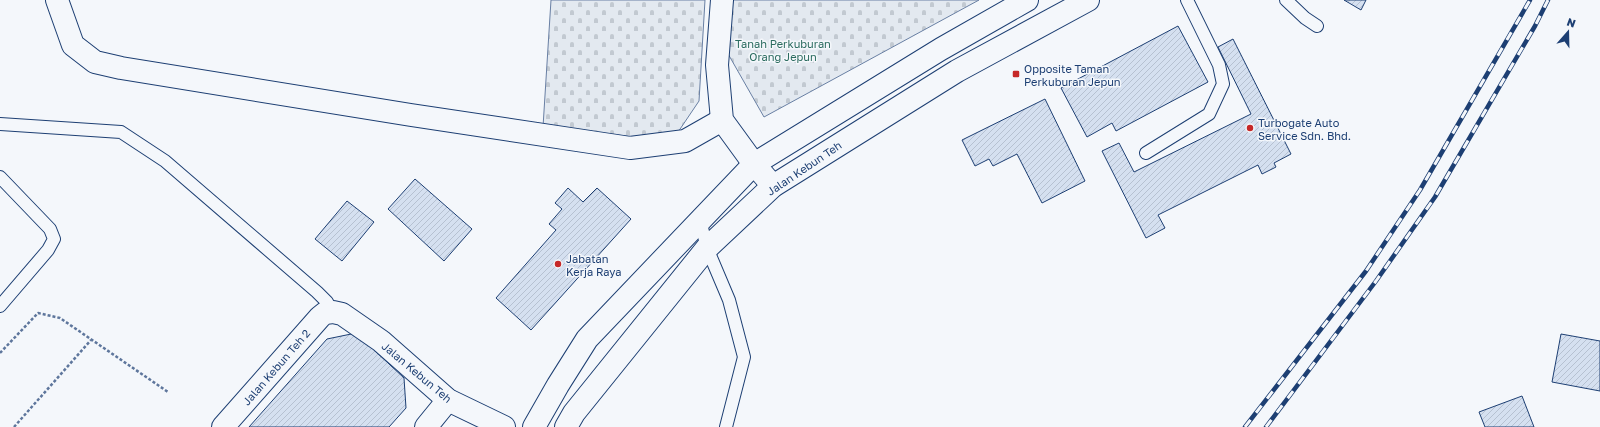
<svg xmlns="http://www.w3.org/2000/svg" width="1600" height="427" font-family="'Golos Text',sans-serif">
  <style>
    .cemetery { fill: url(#cemetery-stones); stroke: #687fa3 }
    .building { fill: url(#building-hatch); stroke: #1d3f73 }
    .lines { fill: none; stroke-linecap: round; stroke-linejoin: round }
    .service-casing { stroke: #1d3f73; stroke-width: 14 }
    .minor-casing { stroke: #1d3f73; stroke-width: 24 }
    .primary-casing { stroke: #1d3f73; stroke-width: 24 }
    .path { stroke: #5e769c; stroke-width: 2.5; stroke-dasharray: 3 2; stroke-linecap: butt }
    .service { stroke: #f4f7fb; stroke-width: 12 }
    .minor { stroke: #f4f7fb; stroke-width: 22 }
    .primary { stroke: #f4f7fb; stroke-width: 22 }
    .rail-casing { stroke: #1d3f73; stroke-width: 4.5 }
    .rail { stroke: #f4f7fb; stroke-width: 3; stroke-dasharray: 9; stroke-linecap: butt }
    .poi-dot { fill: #c62828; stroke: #f4f7fb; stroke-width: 1.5 }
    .labels { text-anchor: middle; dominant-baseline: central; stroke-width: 3; stroke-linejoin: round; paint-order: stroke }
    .park-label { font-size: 11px; fill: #2c6c60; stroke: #f4f7fb }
    .poi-label { font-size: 11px; fill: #1d3f73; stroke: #f4f7fb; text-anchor: start }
    .street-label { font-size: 11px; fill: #1d3f73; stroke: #f4f7fb }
  </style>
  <defs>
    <pattern id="cemetery-stones" width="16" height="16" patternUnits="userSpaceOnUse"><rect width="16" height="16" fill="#e3e9f0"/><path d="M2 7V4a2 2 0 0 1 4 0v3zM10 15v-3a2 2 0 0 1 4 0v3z" fill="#c2c9d1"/></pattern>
    <pattern id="building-hatch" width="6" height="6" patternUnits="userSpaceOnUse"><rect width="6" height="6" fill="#d5e0f0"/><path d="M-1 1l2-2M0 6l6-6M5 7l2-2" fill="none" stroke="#b6c1d1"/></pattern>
  </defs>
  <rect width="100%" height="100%" fill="#f4f7fb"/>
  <g class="cemetery">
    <polygon points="551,0 705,0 699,101 672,141 543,127"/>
    <polygon points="733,0 979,0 764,117 727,52"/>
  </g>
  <g class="building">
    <polygon points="1344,0 1366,0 1361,10"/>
    <polygon points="1178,26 1208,82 1116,131 1112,123 1087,137 1061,88"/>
    <polygon points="1233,39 1291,154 1274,163 1276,167 1262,174 1258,165 1158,215 1165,228 1146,238 1102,151 1119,143 1134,172 1251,114 1218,47"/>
    <polygon points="1045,99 1085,181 1042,203 1017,154 993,166 989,159 975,166 962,140"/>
    <polygon points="415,179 472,229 444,261 388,209"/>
    <polygon points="568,188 583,202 597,188 631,219 531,330 496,298 556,230 549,224 562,209 555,203"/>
    <polygon points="347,201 374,222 342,261 315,239"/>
    <polygon points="356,333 404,378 406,408 389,427 249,427 327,339"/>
    <polygon points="1561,334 1600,341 1600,391 1552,382"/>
    <polygon points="1522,396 1534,427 1485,427 1479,412"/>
  </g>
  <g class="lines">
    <defs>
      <g id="service">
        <polyline points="1286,0 1305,18 1317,26"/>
        <polyline points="0,124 121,132 165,161 317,292 327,302 333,312"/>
        <polyline points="1146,153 1209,114 1223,84 1219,65 1187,0"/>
        <polyline points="0,177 50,229 54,239 48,250 0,306"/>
        <polyline points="700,220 707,248 729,300 744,357 726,427"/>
      </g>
      <g id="minor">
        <polyline points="57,0 73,45 95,62 121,68 411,115 630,148 685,141 722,120"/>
        <polyline points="722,0 717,65 722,120 754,164 773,186"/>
        <polyline points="223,427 320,317 325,313 333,312 342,314 381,341 448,400 504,427"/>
        <polyline points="426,427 448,400"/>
      </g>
      <g id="primary">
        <polyline points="534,427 558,385 587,339 754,164 941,49 1027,0"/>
        <polyline points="566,427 574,413 707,248 773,186 957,71 1088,0"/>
      </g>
    </defs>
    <use href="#service" class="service-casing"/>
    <use href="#minor" class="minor-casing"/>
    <use href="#primary" class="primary-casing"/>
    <g class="path">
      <polyline points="0,353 38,313 60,318 168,392"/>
      <polyline points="14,427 91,340"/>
    </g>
    <use href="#service" class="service"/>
    <use href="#minor" class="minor"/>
    <use href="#primary" class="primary"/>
    <defs>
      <g id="rail">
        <polyline points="1245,427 1366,271 1420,190 1530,0"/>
        <polyline points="1266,427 1376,281 1435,197 1535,26 1548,0"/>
      </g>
    </defs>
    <use href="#rail" class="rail-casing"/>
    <use href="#rail" class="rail"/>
  </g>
  <g class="poi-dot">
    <rect x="1012" y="70" width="8" height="8" rx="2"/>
    <circle cx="1250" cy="128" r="4"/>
    <circle cx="558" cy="264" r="4"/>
  </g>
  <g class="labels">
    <g class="park-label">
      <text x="783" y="43">Tanah Perkuburan<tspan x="783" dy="13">Orang Jepun</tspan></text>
    </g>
    <g class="poi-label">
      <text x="1024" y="68">Opposite Taman<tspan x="1024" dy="13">Perkuburan Jepun</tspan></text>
      <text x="1258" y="122">Turbogate Auto<tspan x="1258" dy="13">Service Sdn. Bhd.</tspan></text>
      <text x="566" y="258">Jabatan<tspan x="566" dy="13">Kerja Raya</tspan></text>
    </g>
    <g class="street-label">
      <text transform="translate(804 168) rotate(-34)">Jalan Kebun Teh</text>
      <text transform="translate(276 367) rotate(-49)">Jalan Kebun Teh 2</text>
      <text transform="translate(417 372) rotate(40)">Jalan Kebun Teh</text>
    </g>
  </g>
  <g transform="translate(1568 32) rotate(20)" stroke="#f4f7fb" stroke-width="3" paint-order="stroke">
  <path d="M0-3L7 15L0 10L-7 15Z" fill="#1d3f73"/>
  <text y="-6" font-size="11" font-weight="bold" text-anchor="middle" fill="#1d3f73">N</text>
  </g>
</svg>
